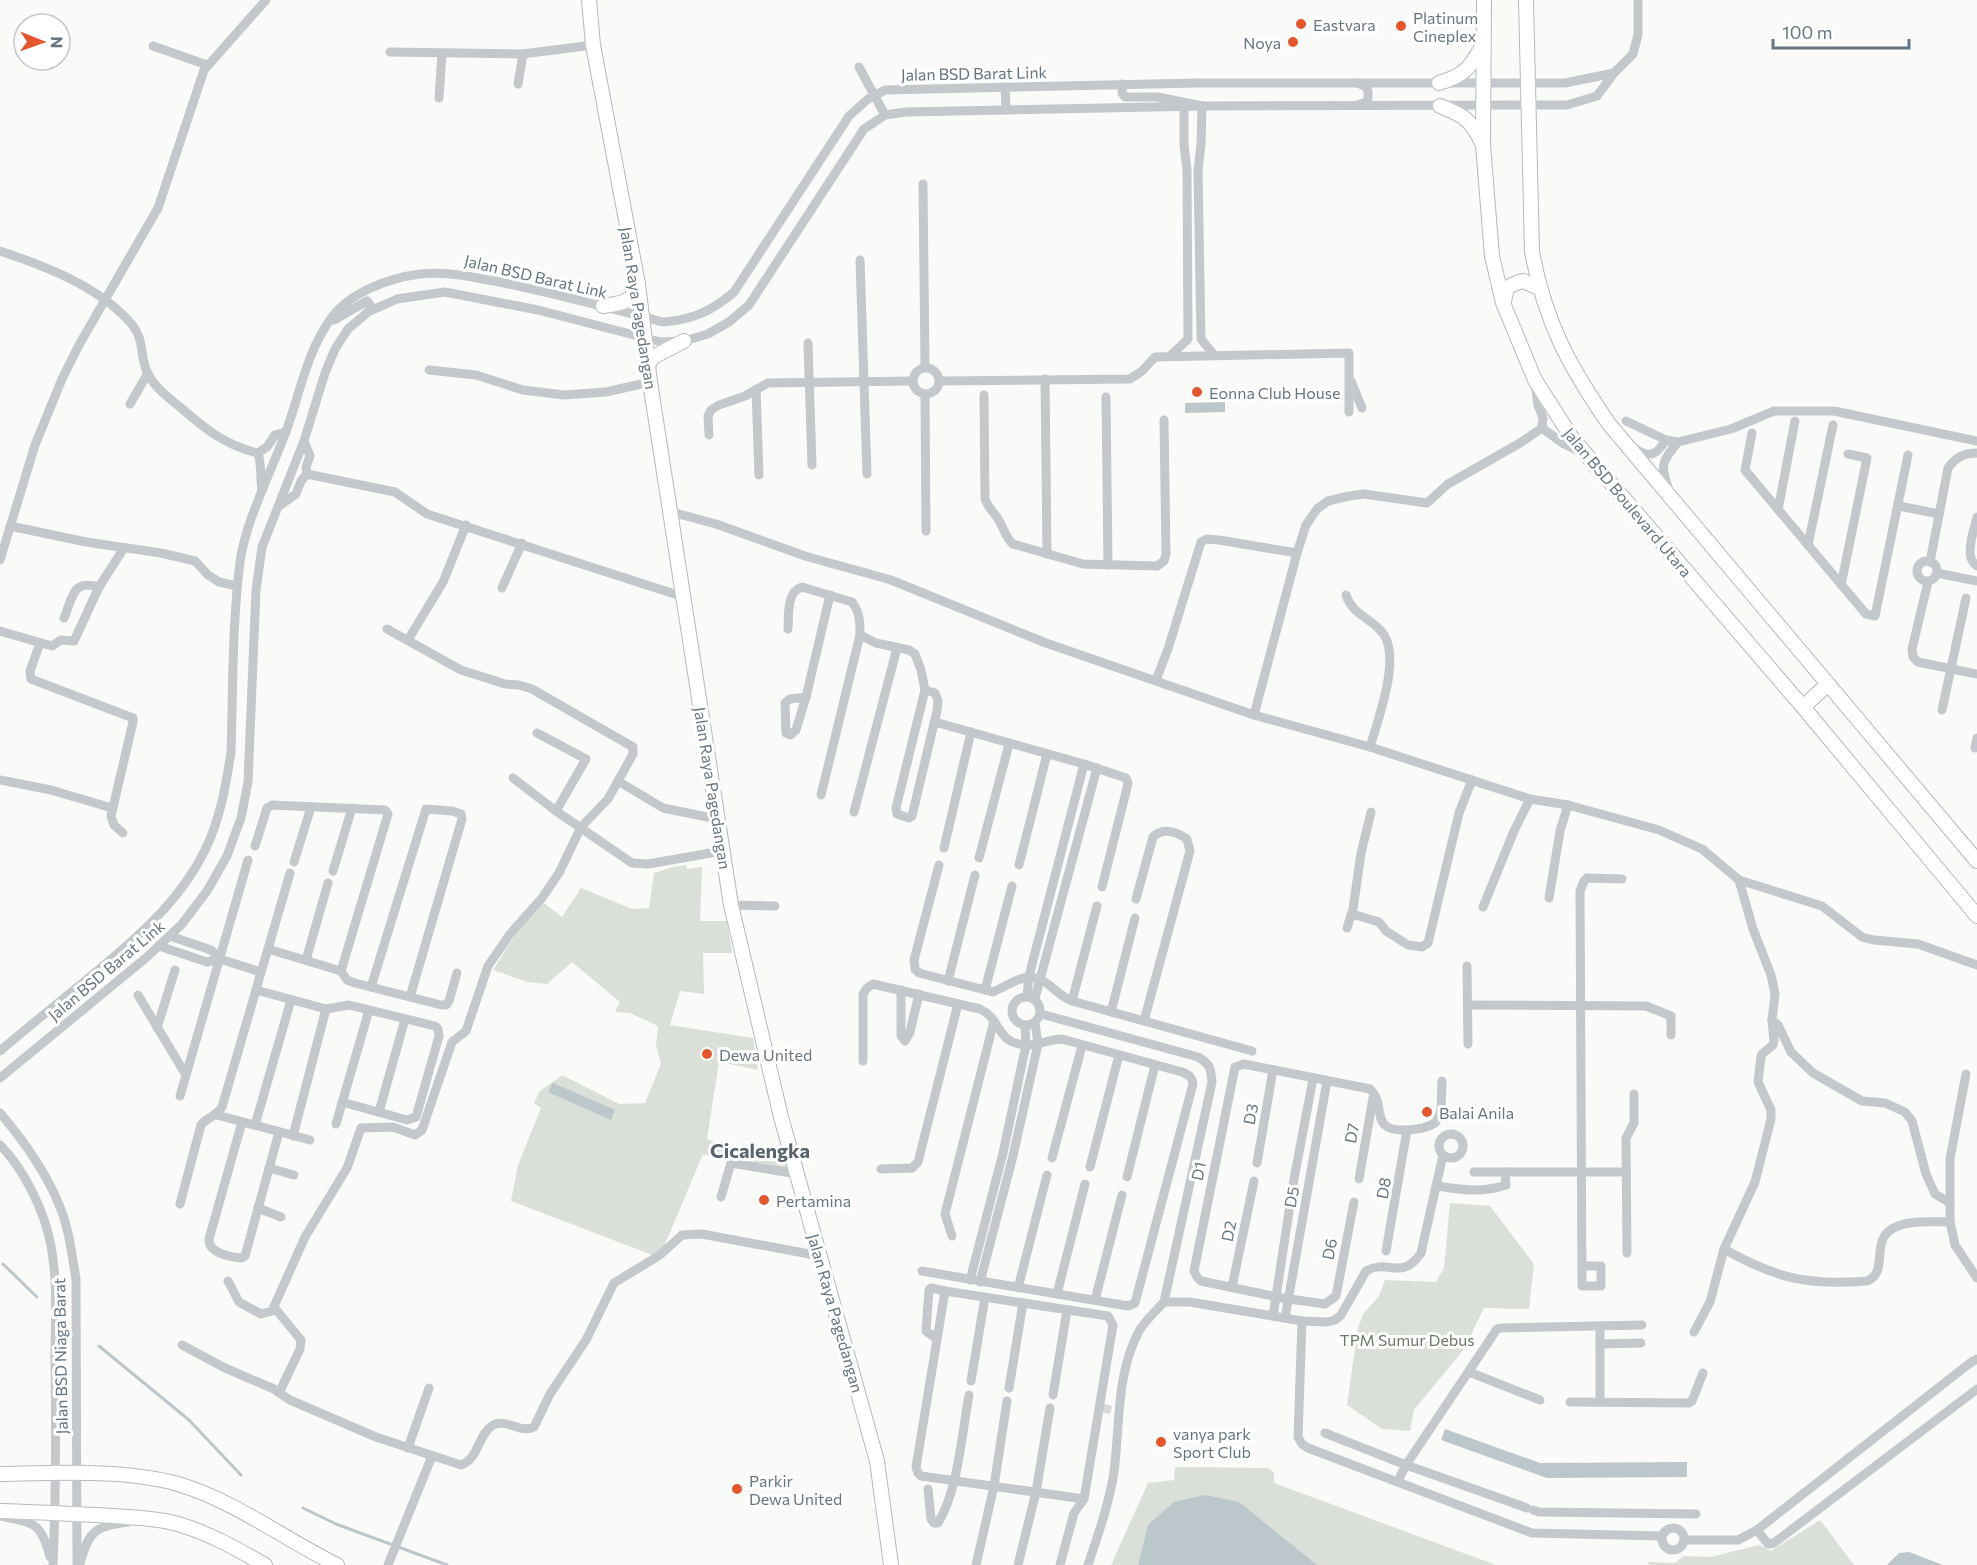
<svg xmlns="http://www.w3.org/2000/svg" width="1977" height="1565" font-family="Commissioner,sans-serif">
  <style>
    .green { fill: #dadfd7 }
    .water { fill: #bbc7cb }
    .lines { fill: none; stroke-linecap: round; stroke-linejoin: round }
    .stream { stroke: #bbc7cb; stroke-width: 3 }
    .street-tunnel { stroke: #d5d9db; stroke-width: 9; stroke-dasharray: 9 4.5; stroke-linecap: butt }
    .secondary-casing { stroke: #b3babf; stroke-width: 16 }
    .street { stroke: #c3c8cc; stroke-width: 9 }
    .secondary { stroke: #fff; stroke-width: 14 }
    .poi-dot { fill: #e4572e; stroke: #fff; stroke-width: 2 }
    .labels { text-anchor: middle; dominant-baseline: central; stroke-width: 6; stroke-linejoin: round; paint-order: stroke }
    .poi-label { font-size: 16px; fill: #657683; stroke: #fff; text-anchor: start }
    .street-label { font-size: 16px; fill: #657683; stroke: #fff }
    .park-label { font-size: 16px; fill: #687a64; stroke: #fff }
    .quarter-label { font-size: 20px; font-weight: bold; fill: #57646e; stroke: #fff }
  </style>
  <rect width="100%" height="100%" fill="#fafaf8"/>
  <g class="green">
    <path d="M686 865 687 869 702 867 700 921H727L732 953H703L704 994 680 991 670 1025 753 1038 758 1070 719 1062 707 1139C733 1149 758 1157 786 1157L789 1170 740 1162 703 1154 663 1249 655 1256 511 1201 518 1165 541 1108 534 1103 539 1092 562 1075 619 1104 645 1103 661 1064 656 1046 658 1026 630 1013 615 1012 620 1002 572 962 547 984 528 982 493 970 515 935 544 903 562 917 581 888 632 909 649 908 654 873 673 867Z"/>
    <polygon points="1450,1203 1490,1206 1534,1264 1529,1309 1484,1308 1464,1349 1414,1410 1410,1431 1382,1429 1347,1405 1358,1327 1364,1313 1379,1296 1385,1280 1436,1282 1444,1268"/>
    <polygon points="1175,1467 1267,1468 1274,1472 1274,1483 1496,1565 1111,1565 1148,1483 1174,1480"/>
    <polygon points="1820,1520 1854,1565 1649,1565 1648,1562 1675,1563 1684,1556 1711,1557 1759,1545 1771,1551"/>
  </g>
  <g class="water">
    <polygon points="1225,402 1225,412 1185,413 1185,403"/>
    <polygon points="553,1083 615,1110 611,1120 548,1092"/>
    <polygon points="1445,1429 1540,1463 1687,1462 1687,1477 1547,1478 1441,1440"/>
    <polygon points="1205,1495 1239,1502 1317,1565 1138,1565 1148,1525 1174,1502"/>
    <polygon points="1909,1552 1943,1565 1887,1565 1899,1553"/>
  </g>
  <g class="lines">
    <g class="stream">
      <polyline points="3,1264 37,1297"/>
      <polyline points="99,1346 189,1420 241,1475"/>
      <polyline points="303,1508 336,1524 447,1565"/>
    </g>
    <polyline class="street-tunnel" points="1103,1408 1111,1410"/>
    <defs>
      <g id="secondary">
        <polyline points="589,0 593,45 638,284 650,382 731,905 781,1117 877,1461 891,1565"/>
        <polyline points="1484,0 1483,145 1492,256 1503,303 1535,380 1572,438 1803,707 1977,916"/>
        <path d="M1526 0 1532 252C1545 322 1569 366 1609 424L1977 861"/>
        <path d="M1439 83C1465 75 1470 68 1483 45"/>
        <path d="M1440 106C1465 116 1470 119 1482 143"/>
        <path d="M1504 301C1507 286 1508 285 1523 281L1539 288"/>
        <path d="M603 306C621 303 631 304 638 284"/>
        <polyline points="648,365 653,357 684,341"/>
        <polyline points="1803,707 1828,684"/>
        <path d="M0 1474C55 1473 125 1469 178 1484 235 1501 284 1539 337 1565"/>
        <path d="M0 1511C38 1512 76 1514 114 1516 136 1518 158 1518 178 1524 209 1533 237 1549 265 1565"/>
      </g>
    </defs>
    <use href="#secondary" class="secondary-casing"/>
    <g class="street">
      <polyline points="153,46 207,65"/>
      <polyline points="390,52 523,54 593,45"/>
      <polyline points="859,67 885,115"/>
      <polyline points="518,84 523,54"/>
      <polyline points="1122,84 1122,93 1125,97 1158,97 1202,106 1201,145 1198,171 1201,339 1215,356"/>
      <polyline points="1005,87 1006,110"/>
      <polyline points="439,98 442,53"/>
      <path d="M1357 105 1367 102C1370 91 1368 86 1357 83"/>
      <polyline points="923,184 925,367"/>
      <path d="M0 251C45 266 95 285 128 320 147 340 138 354 148 374 155 388 168 397 180 407 204 428 226 446 258 453"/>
      <polyline points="860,260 867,474"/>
      <polyline points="334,320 367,301 371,306 368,312"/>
      <polyline points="808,343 812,465"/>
      <polyline points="1170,356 1188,339 1187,170 1184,145 1184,107"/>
      <circle cx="926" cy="381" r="13"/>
      <polyline points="429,370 476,375 523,390 564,395 606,392 650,382"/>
      <polyline points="1045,379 1047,554"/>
      <polyline points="940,381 1130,379 1142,371 1155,357 1349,353 1349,412"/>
      <polyline points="1351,381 1362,408"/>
      <polyline points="1535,384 1538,405 1543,418 1542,428 1564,444 1581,452"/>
      <polyline points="756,389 759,475"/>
      <polyline points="925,395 926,531"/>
      <path d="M984 395 985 499C989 510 993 510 998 519 1004 528 1005 537 1013 544L1083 564 1157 566 1164 561 1166 554 1164 420"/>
      <polyline points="1106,397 1108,565"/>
      <polyline points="130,404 148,373"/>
      <polyline points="1626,421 1666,440 1678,442 1731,429 1774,411 1834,411 1977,441"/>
      <polyline points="1752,433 1745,470 1866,614 1875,616 1908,455"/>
      <polyline points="709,435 708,416 711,410 719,405 745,396 768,383 912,381"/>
      <path d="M1634 448C1651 459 1656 455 1666 440"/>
      <polyline points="307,474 395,492 427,514 684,597"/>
      <path d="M1669 490C1660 466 1661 462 1678 442"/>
      <path d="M262 491C260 478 262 466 258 453L267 447 275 435 286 432"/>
      <polyline points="279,506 296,494 301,481 307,474 306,467 310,456 304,441"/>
      <polyline points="1899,506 1939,514"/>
      <polyline points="1778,510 1795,421"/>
      <polyline points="671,512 716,524 805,556 891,580 1046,643 1254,715 1370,747 1530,799 1568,805 1659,830 1702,849 1739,880 1822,906 1862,937 1874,940 1918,944 1977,965"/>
      <path d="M1977 517C1974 531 1963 557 1977 566"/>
      <polyline points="10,526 86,542 161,553 195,561 208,575 219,582 237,586"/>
      <polyline points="1808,545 1833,425"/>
      <polyline points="0,560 35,445 62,379 79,345 158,208 204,70 266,0"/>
      <circle cx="1927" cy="571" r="10"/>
      <path d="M1930 562 1948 468C1956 457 1964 453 1977 453"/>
      <polyline points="1937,573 1977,581"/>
      <polyline points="1928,582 1912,649 1913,657 1918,662 1977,674"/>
      <polyline points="1841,585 1867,458 1848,454"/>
      <polyline points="502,588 522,543"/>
      <path d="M1346 595C1352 614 1369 617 1381 631 1403 654 1378 719 1370 747"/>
      <path d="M64 618C73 597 72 579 99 587L124 548"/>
      <path d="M788 629C789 615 786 592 802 587L852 602C860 612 860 623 860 635L876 643 909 650 915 654 921 670 925 690 896 808 897 814 909 818 912 816 937 711 938 701 935 693 925 690"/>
      <polyline points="0,631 52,646 61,640 74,641 99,587"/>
      <polyline points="408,640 443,582 466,525"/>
      <polyline points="40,643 30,671 31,679 133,718 133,722 111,816 114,825 123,833"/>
      <polyline points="1156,680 1168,649 1201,542 1207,539 1219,540 1297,553"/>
      <polyline points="806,697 830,595"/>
      <polygon points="806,697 796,730 790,735 786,733 785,703 790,699"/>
      <polyline points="1942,710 1966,598"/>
      <polyline points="1254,715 1297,553 1306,525 1317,509 1328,501 1349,496 1364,494 1427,503 1448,484 1520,443 1542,428"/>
      <polyline points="935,722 1084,764 1126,778 1128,783 1127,788 1102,887"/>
      <polyline points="537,733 586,759 556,811"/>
      <polyline points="1975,748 1977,738"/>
      <polyline points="513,778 556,811 632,863 648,864 722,851"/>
      <polyline points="0,780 51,790 112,808"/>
      <polyline points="618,781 663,808 717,819"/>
      <polyline points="821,795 860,635"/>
      <polyline points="854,812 897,648"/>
      <polyline points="255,846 267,808 272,805 385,810 388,814 341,971"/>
      <polyline points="944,848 971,732"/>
      <polyline points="979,858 1009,744"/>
      <polyline points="294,862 311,807"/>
      <path d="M939 865 914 960 915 969 919 973 993 992C1014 983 1027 968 1049 985 1058 992 1062 997 1072 1001L1252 1051"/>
      <polyline points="1019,865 1047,754"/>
      <polyline points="333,871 352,808"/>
      <polyline points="1549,898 1560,831 1568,805"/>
      <path d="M1136 899 1153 837C1163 827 1177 832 1187 839L1190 851 1144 1021"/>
      <polyline points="731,905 775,906"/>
      <polyline points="1483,907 1514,831 1530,799"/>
      <polyline points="1352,914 1379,922 1386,931 1408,945 1422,947 1428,943 1459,813 1472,780"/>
      <polyline points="1347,928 1353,909 1361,853 1371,812"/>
      <polyline points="170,936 211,950 220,959"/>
      <polyline points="159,946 207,962 220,959 261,972 268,949 341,971 347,980 355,983 441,1005 446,1005 449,1001 457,973"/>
      <polyline points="268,949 290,873"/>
      <polyline points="306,960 328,883"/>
      <polyline points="1467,966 1468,1044"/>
      <polyline points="261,972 256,990 326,1009 349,1005 435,1026 438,1029 439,1036 416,1117 407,1120 342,1102"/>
      <polyline points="948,981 975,875"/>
      <polyline points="371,987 426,809 452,811 461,814 462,819 410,997"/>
      <polyline points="901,990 901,1036 905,1041 910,1032 919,994"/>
      <polyline points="985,990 1012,886"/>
      <polyline points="138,995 186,1075"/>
      <polyline points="1027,996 1029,976 1084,764"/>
      <circle cx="1026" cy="1011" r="14"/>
      <polyline points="1035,998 1097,768"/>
      <polyline points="1072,1001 1097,906"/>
      <polyline points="1467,1005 1646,1006 1671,1016 1671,1035"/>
      <polyline points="1111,1012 1135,918"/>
      <path d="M1041 1014 1198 1057C1210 1064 1211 1068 1212 1082L1164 1302"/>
      <polyline points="1772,1020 1778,1025 1791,1052 1813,1073 1862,1101 1885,1103 1905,1112 1912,1121 1926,1174 1935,1194 1950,1203"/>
      <polyline points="157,1028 175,970"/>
      <path d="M0 1051C28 1027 57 1004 85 981 132 942 178 905 205 850 220 820 226 785 231 752 233 689 232 625 240 562 245 523 271 472 285 434 300 395 306 352 332 317 351 292 389 278 420 274 449 271 476 278 504 283 558 294 610 308 663 322 692 320 712 311 734 292L849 116 868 99 885 90 1197 83H1565L1614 73"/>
      <path d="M863 1061V994L867 988 873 984 980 1009C1002 1019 996 1045 1028 1045 1040 1045 1050 1039 1062 1039L1182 1072C1189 1075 1192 1077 1193 1084L1135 1303 1128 1306 922 1271"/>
      <polyline points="1966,1074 1950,1159 1950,1222 1955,1245 1977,1278"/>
      <polyline points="0,1078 147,957 182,924 207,891 227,856 241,818 248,782 256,590 262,547 304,441 325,373 335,349 348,329 368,312 397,299 445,292 538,310 661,342 684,341 708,334 729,322 749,305 864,129 885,115 906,112 1202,106 1567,105 1597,96 1614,73 1633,54 1638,35 1638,0"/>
      <polyline points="180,1096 248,860"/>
      <polyline points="379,1112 405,1019"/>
      <path d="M0 1113C24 1141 46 1172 60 1207 69 1229 72 1255 76 1279L77 1565"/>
      <polyline points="217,1115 310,1140"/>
      <path d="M242 1122 209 1239C208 1253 230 1257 242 1258L245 1256 279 1132"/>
      <polyline points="336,1124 369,1010"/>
      <polyline points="255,1125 291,1000"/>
      <circle cx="1451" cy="1146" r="12"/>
      <polyline points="293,1136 326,1009"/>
      <path d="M0 1145C24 1169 45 1212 51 1246 58 1283 55 1322 55 1360 56 1428 56 1496 53 1565"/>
      <polyline points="1052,1158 1082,1046"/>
      <polyline points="1257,1163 1273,1070"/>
      <polyline points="1090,1167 1119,1055"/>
      <polyline points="269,1168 294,1175"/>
      <polyline points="881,1169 912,1168 918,1162 958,1004"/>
      <polyline points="1474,1172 1626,1172"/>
      <polyline points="1127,1177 1155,1065"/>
      <polyline points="1359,1179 1373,1098"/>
      <path d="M1438 1186C1462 1190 1482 1193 1506 1185L1505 1172"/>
      <polyline points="721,1197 731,1163 797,1174"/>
      <path d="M1354 1202 1336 1296 1325 1304 1282 1298 1201 1281 1197 1277 1194 1271 1235 1067 1244 1064 1370 1089C1388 1106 1367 1132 1408 1130 1418 1129 1428 1128 1436 1122L1441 1111 1442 1081"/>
      <path d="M180 1204 201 1125C208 1116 215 1118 222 1107L256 990"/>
      <polyline points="258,1208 281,1217"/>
      <polyline points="952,1236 945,1214 994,1021"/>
      <path d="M1724 1249C1775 1278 1808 1286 1867 1281 1888 1273 1872 1245 1889 1231 1904 1219 1931 1222 1950 1222"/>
      <polyline points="1386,1251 1407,1130"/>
      <polyline points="1627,1253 1626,1138 1634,1123 1634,1094"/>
      <polyline points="1582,1266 1601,1266 1601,1286 1582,1286 1580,891 1584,881 1587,878 1622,879"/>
      <polyline points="970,1280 1003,1153 1026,1045 1025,1025"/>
      <polyline points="228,1281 239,1302 261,1314 272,1311 305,1237 347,1168 361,1128 393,1127 415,1135 422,1130 452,1042 466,1031 488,966 510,934 542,898 559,873 581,827 608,799 633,754 633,747 532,689 519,685 505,684 461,670 387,629"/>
      <polyline points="980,1282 1013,1156 1038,1044 1035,1023"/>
      <polyline points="1232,1287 1254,1181"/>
      <polyline points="1018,1288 1047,1175"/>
      <polygon points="945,1291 1108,1316 1113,1325 1084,1499 921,1476 918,1473 916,1467"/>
      <polyline points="1057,1294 1085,1184"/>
      <polyline points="1095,1300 1122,1195"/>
      <polyline points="274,1307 301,1340 300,1349 279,1393"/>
      <polyline points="1273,1316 1294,1179 1313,1079"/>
      <polyline points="1285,1318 1327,1081"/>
      <polyline points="1302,1321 1298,1437 1302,1444 1308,1448 1532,1533 1662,1536"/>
      <polyline points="1600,1326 1600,1402"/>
      <polyline points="1694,1332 1710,1302 1724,1249 1755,1182 1771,1119 1771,1110 1758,1082 1761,1057 1762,1054 1773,1045 1774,1041 1772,1020 1775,994 1771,975 1753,929 1739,880"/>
      <polyline points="937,1339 926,1331 929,1290 931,1288 945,1291"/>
      <polyline points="1600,1344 1641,1343"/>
      <path d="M182 1345 225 1368 274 1389 290 1400 376 1437 461 1465C479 1459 478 1434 493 1425 507 1418 520 1434 534 1427L550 1394 586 1340 614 1283 660 1255 682 1235 702 1234 820 1256"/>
      <polyline points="1977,1359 1970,1363 1757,1530 1768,1544 1774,1543 1977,1389"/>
      <polyline points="1469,1372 1540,1400"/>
      <polyline points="971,1381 985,1297"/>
      <polyline points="1009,1388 1023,1303"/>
      <polyline points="1053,1395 1067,1310"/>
      <polyline points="1570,1402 1689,1403 1692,1401 1703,1373"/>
      <polyline points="1325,1433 1406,1465 1527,1508"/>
      <polyline points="408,1448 429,1388"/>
      <polyline points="1398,1481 1406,1465 1497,1329 1501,1328 1642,1325"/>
      <path d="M928 1489 931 1519 934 1523H938C958 1491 962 1432 969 1395"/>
      <polyline points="1533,1510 1539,1512 1696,1514"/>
      <path d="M0 1516C33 1523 41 1521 50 1557"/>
      <circle cx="1673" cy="1539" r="11"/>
      <polyline points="1684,1540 1738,1540 1757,1530"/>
      <path d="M80 1563C89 1531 95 1526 128 1522"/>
      <polyline points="388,1565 432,1456"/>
      <polyline points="976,1565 994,1486 1007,1401"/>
      <polyline points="1018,1565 1036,1492 1050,1408"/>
      <polyline points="1060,1565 1074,1513 1084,1499"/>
      <path d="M1088 1565C1098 1535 1109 1504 1114 1472 1120 1426 1116 1376 1138 1333 1144 1321 1155 1312 1164 1302H1190L1302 1321 1327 1322 1335 1320 1341 1315 1366 1271C1389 1258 1401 1282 1421 1253L1443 1155"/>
    </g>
    <use href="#secondary" class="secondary"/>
  </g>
  <g class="poi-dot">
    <circle cx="1301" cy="24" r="6"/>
    <circle cx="1401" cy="26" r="6"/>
    <circle cx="1293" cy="42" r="6"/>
    <circle cx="1197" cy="392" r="6"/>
    <circle cx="707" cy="1054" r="6"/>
    <circle cx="1427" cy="1112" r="6"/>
    <circle cx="764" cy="1200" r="6"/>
    <circle cx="1161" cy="1442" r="6"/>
    <circle cx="737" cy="1489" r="6"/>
  </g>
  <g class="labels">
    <g class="poi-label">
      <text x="1413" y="17">Platinum<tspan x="1413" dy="18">Cineplex</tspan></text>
      <text x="1313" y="24">Eastvara</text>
      <text x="1281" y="42" text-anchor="end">Noya</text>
      <text x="1209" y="392">Eonna Club House</text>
      <text x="719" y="1054">Dewa United</text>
      <text x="1439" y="1112">Balai Anila</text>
      <text x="776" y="1200">Pertamina</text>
      <text x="1173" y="1433">vanya park<tspan x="1173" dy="18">Sport Club</tspan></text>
      <text x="749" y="1480">Parkir<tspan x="749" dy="18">Dewa United</tspan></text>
    </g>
    <g class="street-label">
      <text transform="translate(974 73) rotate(-1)">Jalan BSD Barat Link</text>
      <text transform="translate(536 276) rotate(13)">Jalan BSD Barat Link</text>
      <text transform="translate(639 308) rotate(81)">Jalan Raya Pagedangan</text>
      <text transform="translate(1628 502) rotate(50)">Jalan BSD Boulevard Utara</text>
      <text transform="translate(713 788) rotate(81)">Jalan Raya Pagedangan</text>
      <text transform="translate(106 970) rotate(-40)">Jalan BSD Barat Link</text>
      <text transform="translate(1250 1114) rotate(-80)">D3</text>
      <text transform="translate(1351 1133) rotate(-80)">D7</text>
      <text transform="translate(1198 1171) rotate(-79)">D1</text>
      <text transform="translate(1383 1188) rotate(-80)">D8</text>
      <text transform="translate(1291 1197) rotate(-80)">D5</text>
      <text transform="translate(1228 1231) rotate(-79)">D2</text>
      <text transform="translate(1329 1249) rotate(-79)">D6</text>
      <text transform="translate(836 1313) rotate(74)">Jalan Raya Pagedangan</text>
      <text transform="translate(60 1356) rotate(-91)">Jalan BSD Niaga Barat</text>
    </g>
    <g class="park-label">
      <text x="1407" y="1339">TPM Sumur Debus</text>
    </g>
    <g class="quarter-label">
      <text x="760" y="1150">Cicalengka</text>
    </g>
  </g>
  <g transform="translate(42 42) rotate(91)"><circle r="28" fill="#ffffff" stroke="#c1c8cd" stroke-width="1.5"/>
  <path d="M0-4.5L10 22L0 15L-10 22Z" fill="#e4572e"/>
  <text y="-9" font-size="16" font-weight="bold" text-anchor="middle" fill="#657683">N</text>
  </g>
  <path d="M1773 39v9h136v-9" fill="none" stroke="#657683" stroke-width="3"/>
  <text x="1782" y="39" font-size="18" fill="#657683" stroke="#ffffff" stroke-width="4.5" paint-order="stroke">100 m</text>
</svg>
